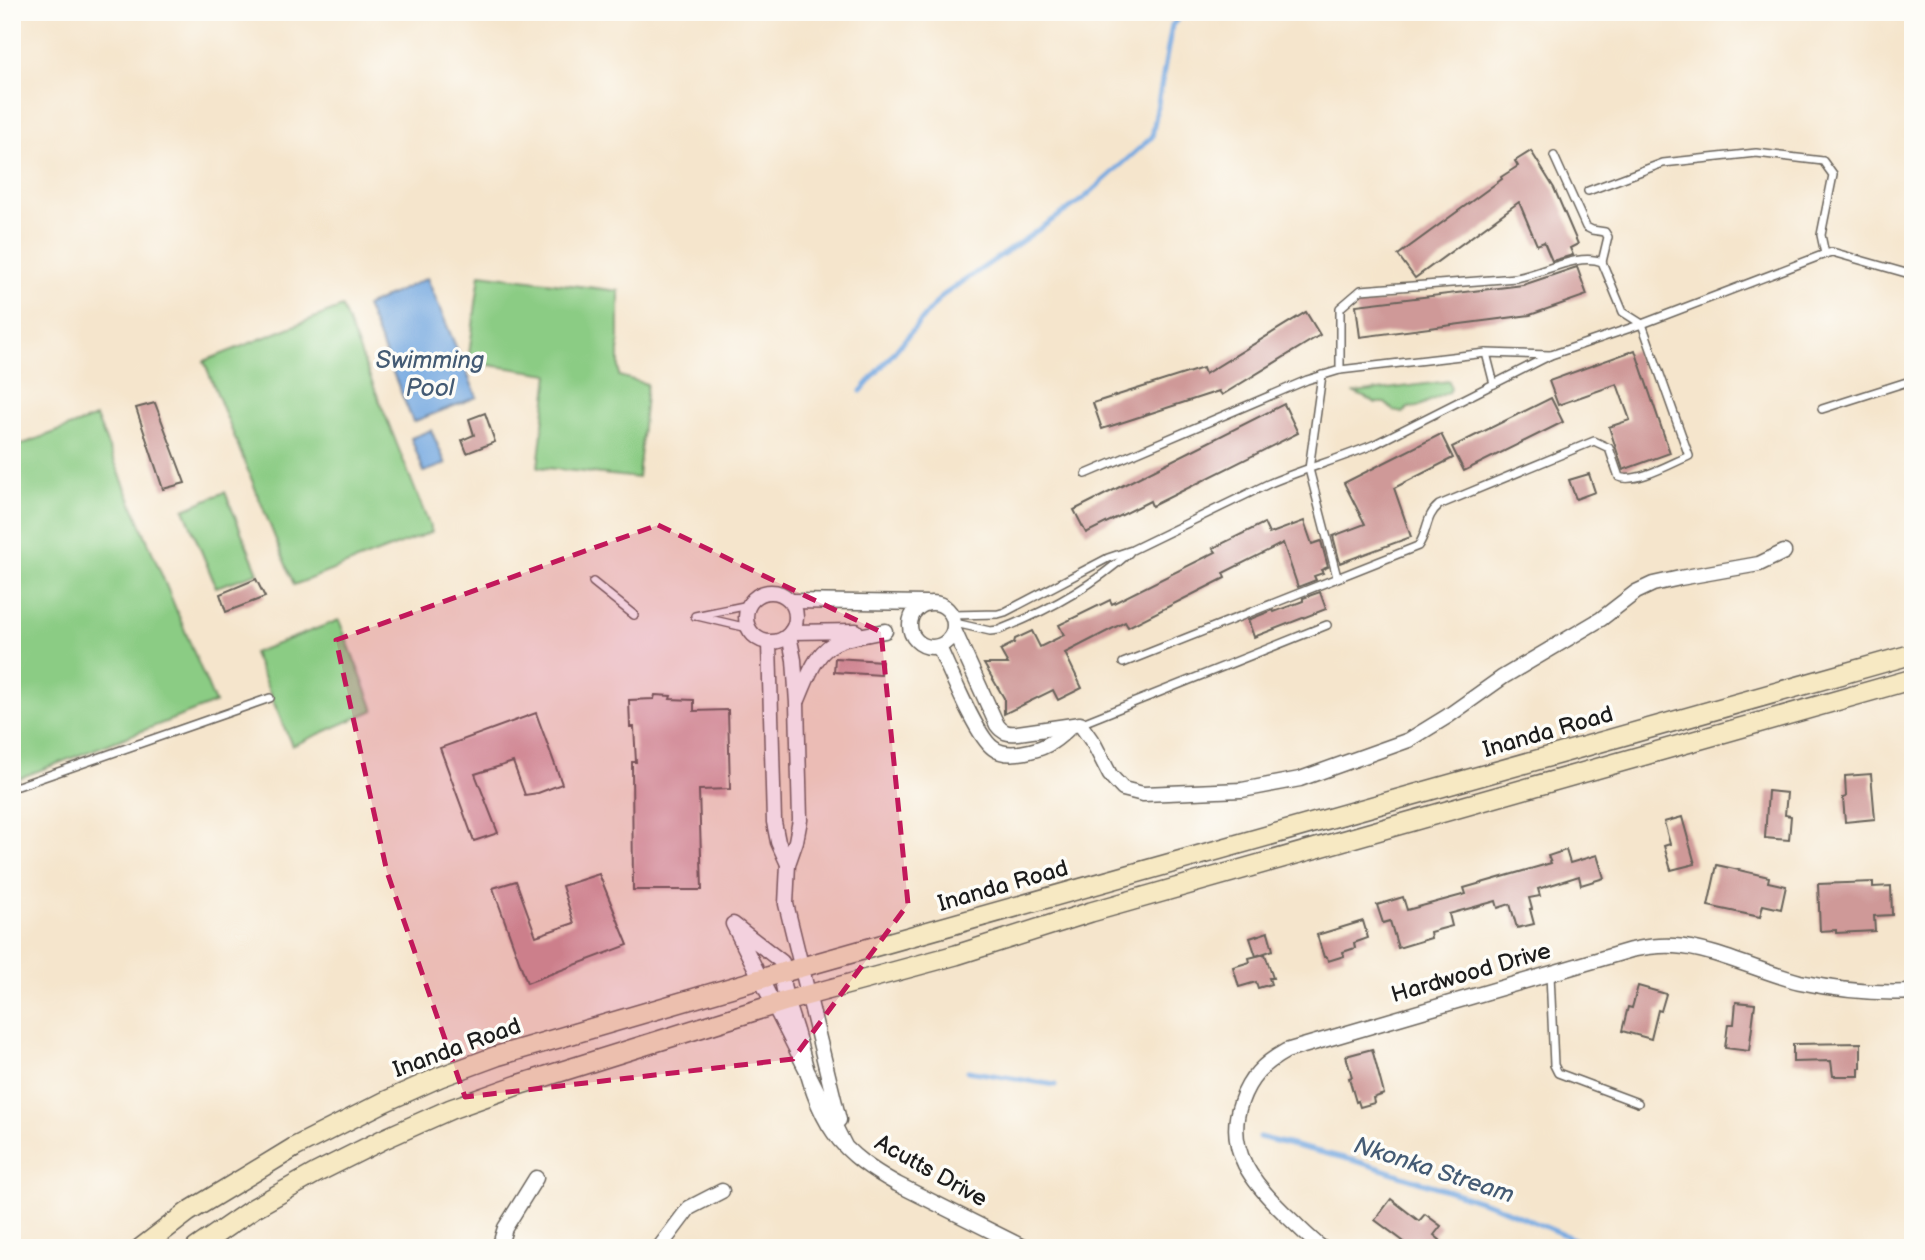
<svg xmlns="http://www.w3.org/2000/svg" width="1925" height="1260" font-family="'Balsamiq Sans',sans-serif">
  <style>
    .green { fill: #8bcc84; stroke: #547450; stroke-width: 2 }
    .water { fill: #74a8e0; stroke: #48627e; stroke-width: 2 }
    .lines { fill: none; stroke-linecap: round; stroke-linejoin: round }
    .stream { stroke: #74a8e0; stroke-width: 5 }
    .building { fill: #cf9998 }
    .service-casing { stroke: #68625a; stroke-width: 10 }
    .minor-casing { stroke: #68625a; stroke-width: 17 }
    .secondary-casing { stroke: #68625a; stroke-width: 22 }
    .service { stroke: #fff; stroke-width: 7 }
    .minor { stroke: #fff; stroke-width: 14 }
    .secondary { stroke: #f7e9c3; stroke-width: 19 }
    .marked { fill: #c2185b; fill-opacity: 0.2; stroke: #c2185b; stroke-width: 5; stroke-dasharray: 14 9; stroke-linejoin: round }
    .labels { text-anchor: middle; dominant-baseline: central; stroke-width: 7; stroke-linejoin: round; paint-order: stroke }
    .street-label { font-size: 23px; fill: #1c1c1c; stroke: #fdfcf7 }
    .water-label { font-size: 24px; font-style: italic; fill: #445b74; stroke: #fdfcf7 }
  </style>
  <rect width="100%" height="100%" fill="#fdfcf7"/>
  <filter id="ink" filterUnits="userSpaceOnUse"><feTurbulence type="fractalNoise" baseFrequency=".0143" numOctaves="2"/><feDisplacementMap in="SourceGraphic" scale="14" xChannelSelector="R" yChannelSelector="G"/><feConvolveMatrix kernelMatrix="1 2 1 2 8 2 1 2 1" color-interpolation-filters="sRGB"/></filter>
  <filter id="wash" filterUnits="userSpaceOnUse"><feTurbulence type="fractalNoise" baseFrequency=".00686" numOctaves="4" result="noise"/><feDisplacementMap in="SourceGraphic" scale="28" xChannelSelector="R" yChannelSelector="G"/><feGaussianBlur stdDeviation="1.57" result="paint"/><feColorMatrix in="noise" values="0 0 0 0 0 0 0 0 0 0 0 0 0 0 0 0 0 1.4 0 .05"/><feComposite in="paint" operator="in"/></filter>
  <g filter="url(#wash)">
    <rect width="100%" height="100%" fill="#f5e5cc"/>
    <g class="green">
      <polygon points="480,274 619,291 619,376 647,384 638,478 538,467 549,374 468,362"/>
      <polygon points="342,307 432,532 294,585 204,361"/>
      <polygon points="1449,381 1451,389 1449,392 1417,407 1408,408 1403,413 1394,411 1385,403 1376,403 1355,393"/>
      <polygon points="96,417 215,703 12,781 12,448"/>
      <polygon points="225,492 258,573 216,587 184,509"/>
      <polygon points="339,620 374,710 292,746 253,653"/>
    </g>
    <g class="water">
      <polygon points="427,278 477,397 413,422 366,306"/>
      <polygon points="431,430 446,464 424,472 411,438"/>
    </g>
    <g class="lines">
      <g class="stream">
        <polyline points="861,391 942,296 1083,199 1152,137 1172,25 1185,12"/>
        <polyline points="968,1071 1055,1085"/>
        <polyline points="1259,1137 1356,1161 1496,1206 1595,1248"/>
      </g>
    </g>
    <g id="blocks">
      <g class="building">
        <polygon points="1531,151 1554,188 1578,244 1570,248 1573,255 1552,261 1544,242 1537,245 1519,202 1415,278 1398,255 1502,179 1501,177 1518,166 1515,161"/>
        <polygon points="1577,267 1587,295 1530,315 1360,337 1356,305 1523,285"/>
        <polygon points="1306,312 1320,335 1222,395 1219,391 1102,429 1093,403 1203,368 1205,374"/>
        <polygon points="1635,350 1670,453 1623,470 1609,427 1630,420 1617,384 1558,405 1549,381"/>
        <polygon points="1551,398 1563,422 1464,471 1452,447"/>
        <polygon points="155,403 185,483 163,489 136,408"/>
        <polygon points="1284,404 1298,433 1152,506 1150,501 1086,533 1074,510"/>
        <polygon points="485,413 495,442 467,453 462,440 474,435 469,419"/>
        <polygon points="1441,434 1453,458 1394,488 1411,537 1340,563 1333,536 1365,524 1344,483"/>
        <polygon points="1589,474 1595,492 1576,499 1569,480"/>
        <polygon points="1304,521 1312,544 1321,541 1328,567 1321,570 1323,573 1314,576 1316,580 1298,587 1283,543 1223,573 1225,578 1128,627 1125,622 1065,653 1082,688 1058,700 1053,690 1004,714 1004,698 984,664 1008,664 1000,650 1014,643 1015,639 1032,631 1040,647 1064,635 1059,625 1110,600 1112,604 1216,552 1213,548 1264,523 1269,534"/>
        <polygon points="256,579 265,597 226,612 220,594"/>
        <polygon points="1320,592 1326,609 1254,637 1248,620 1273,610 1274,612 1303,601 1303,598"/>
        <polygon points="835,658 882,661 881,675 834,672"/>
        <polygon points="655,695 671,696 670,699 694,700 694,711 728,710 730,789 699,790 702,890 633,890 632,762 636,762 634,727 630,727 629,700 654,699"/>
        <polygon points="536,713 562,784 538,793 525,795 513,762 475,774 498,833 474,841 440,748"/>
        <polygon points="1871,774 1875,819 1845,822 1843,798 1846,797 1845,776"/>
        <polygon points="1768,791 1787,793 1785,815 1791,816 1789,840 1765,838"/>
        <polygon points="1682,817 1695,864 1671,870 1664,846 1670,844 1664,822"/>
        <polygon points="1566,850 1570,863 1597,855 1604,878 1581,885 1579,876 1538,889 1540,896 1529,898 1532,909 1530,909 1534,924 1517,928 1510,904 1498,908 1496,901 1449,914 1452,926 1430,932 1431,938 1398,948 1390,921 1383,923 1377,905 1403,897 1407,910 1466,894 1464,888 1551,863 1548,856"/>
        <polygon points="1717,865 1769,877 1768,882 1786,886 1781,909 1763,905 1760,917 1708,906"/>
        <polygon points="599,874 628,945 527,983 493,888 516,881 536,936 574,923 562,886"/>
        <polygon points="1873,882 1873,887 1891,886 1892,915 1874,916 1875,931 1836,933 1836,930 1820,931 1818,884"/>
        <polygon points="1363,921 1368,938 1354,943 1355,948 1343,952 1344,956 1328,961 1327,957 1324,957 1317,935"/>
        <polygon points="1268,932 1273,950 1256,956 1250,938"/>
        <polygon points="1265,954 1273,978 1269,978 1271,984 1258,988 1256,982 1239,987 1233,967 1250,962 1249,958"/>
        <polygon points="1638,986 1666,994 1661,1011 1658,1010 1651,1039 1622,1031 1628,1007 1632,1008"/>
        <polygon points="1736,1002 1755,1004 1749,1051 1725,1048 1728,1024 1734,1024"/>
        <polygon points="1861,1043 1861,1068 1859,1068 1859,1076 1833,1076 1831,1061 1793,1062 1793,1044"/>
        <polygon points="1372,1049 1384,1094 1373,1098 1374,1103 1360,1107 1358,1101 1356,1102 1349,1078 1352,1077 1346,1056"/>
        <polygon points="1391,1199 1419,1221 1425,1214 1441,1226 1434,1235 1440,1240 1435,1248 1398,1248 1403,1241 1375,1220"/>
      </g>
    </g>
  </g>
  <g filter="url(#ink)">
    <use href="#blocks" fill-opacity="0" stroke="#68625a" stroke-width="2"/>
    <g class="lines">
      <defs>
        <g id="service">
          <polyline points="1554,156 1586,227 1592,230 1605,232 1608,237 1602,262"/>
          <polyline points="1588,191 1663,163 1756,153 1823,161 1833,175 1821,235 1825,254"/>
          <polyline points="1486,353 1494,384"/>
          <polyline points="1322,375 1309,469 1337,577"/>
          <polyline points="1822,409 1913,380"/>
          <polyline points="1086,474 1307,380 1340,370 1486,353 1550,355"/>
          <polyline points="593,582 634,615"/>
          <path d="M952 615 998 614 1005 612 1108 558 1132 550 1268 484C1303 469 1340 459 1375 444L1551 355 1642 324 1825 254 1832 252 1913 275"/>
          <polyline points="695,616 749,605"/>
          <polyline points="697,616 748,628"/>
          <path d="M955 623 990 631 999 630C1045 612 1092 586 1129 553"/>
          <path d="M1123 663 1418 546C1428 533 1425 516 1439 505L1594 441 1609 448 1619 477C1636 484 1672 463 1689 456L1642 324 1623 312 1602 262C1578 252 1542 274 1516 278L1361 290 1340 308V370"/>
          <polyline points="1080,724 1327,625"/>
          <polyline points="18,786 270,698"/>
          <polyline points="1550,974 1554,1065 1558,1073 1638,1103"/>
        </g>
        <g id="minor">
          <circle cx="771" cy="617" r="25"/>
          <polyline points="791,601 926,603"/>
          <circle cx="932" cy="625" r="22"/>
          <path d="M954 630 997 725C1003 733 1008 734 1018 733L1080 724 1094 744 1110 775 1123 789 1143 794 1242 790 1300 779 1409 740 1448 716 1503 677 1601 619 1636 592 1653 584 1680 578 1759 564 1784 552"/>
          <polyline points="791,632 856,631"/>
          <polyline points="789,635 794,660 797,703 800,820 796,841 788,864 786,904 839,1120"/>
          <polyline points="769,643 774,822 778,842 788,864"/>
          <path d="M939 647C949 668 976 736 993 748 1003 756 1018 754 1030 751 1048 747 1058 739 1071 726"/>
          <path d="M798 700C808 677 816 648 842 640 856 636 871 634 885 631"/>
          <path d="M845 1146 733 924 782 962C780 986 789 1009 796 1031 806 1066 813 1103 834 1133 850 1156 874 1171 897 1184L1025 1248"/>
          <polyline points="499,1248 505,1228 536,1178"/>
          <polyline points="659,1248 689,1208 722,1191"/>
          <path d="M1322 1248C1309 1238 1298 1226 1286 1215 1254 1184 1224 1150 1241 1102 1249 1078 1264 1063 1286 1051L1631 950C1646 947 1659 945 1674 946 1713 948 1760 972 1800 982 1837 990 1874 994 1913 992"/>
        </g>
        <g id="secondary">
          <polyline points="141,1248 188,1212 295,1147 384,1102 440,1077 497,1056 781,973 1913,654"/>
          <polyline points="196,1248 254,1208 316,1173 386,1138 451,1109 518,1085 786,1001 956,955 1091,912 1913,679"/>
        </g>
      </defs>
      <use href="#service" class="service-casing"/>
      <use href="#minor" class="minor-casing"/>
      <use href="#secondary" class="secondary-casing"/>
      <use href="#service" class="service"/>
      <use href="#minor" class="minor"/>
      <use href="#secondary" class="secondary"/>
    </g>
  </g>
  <path class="marked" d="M658 525 881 632 908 904 793 1059 465 1097 387 872 336 640Z"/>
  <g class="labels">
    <g class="street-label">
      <text transform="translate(1548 732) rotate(-16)">Inanda Road</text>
      <text transform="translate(1003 886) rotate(-16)">Inanda Road</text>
      <text transform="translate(1471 973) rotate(-16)">Hardwood Drive</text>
      <text transform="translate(457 1048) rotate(-20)">Inanda Road</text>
      <text transform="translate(931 1171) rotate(29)">Acutts Drive</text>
    </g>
    <g class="water-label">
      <text x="430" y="360">Swimming<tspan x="430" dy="28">Pool</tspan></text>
      <text transform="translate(1434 1170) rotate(18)">Nkonka Stream</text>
    </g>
  </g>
  <rect width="1925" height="1260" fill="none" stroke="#fdfcf7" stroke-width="42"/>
</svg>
